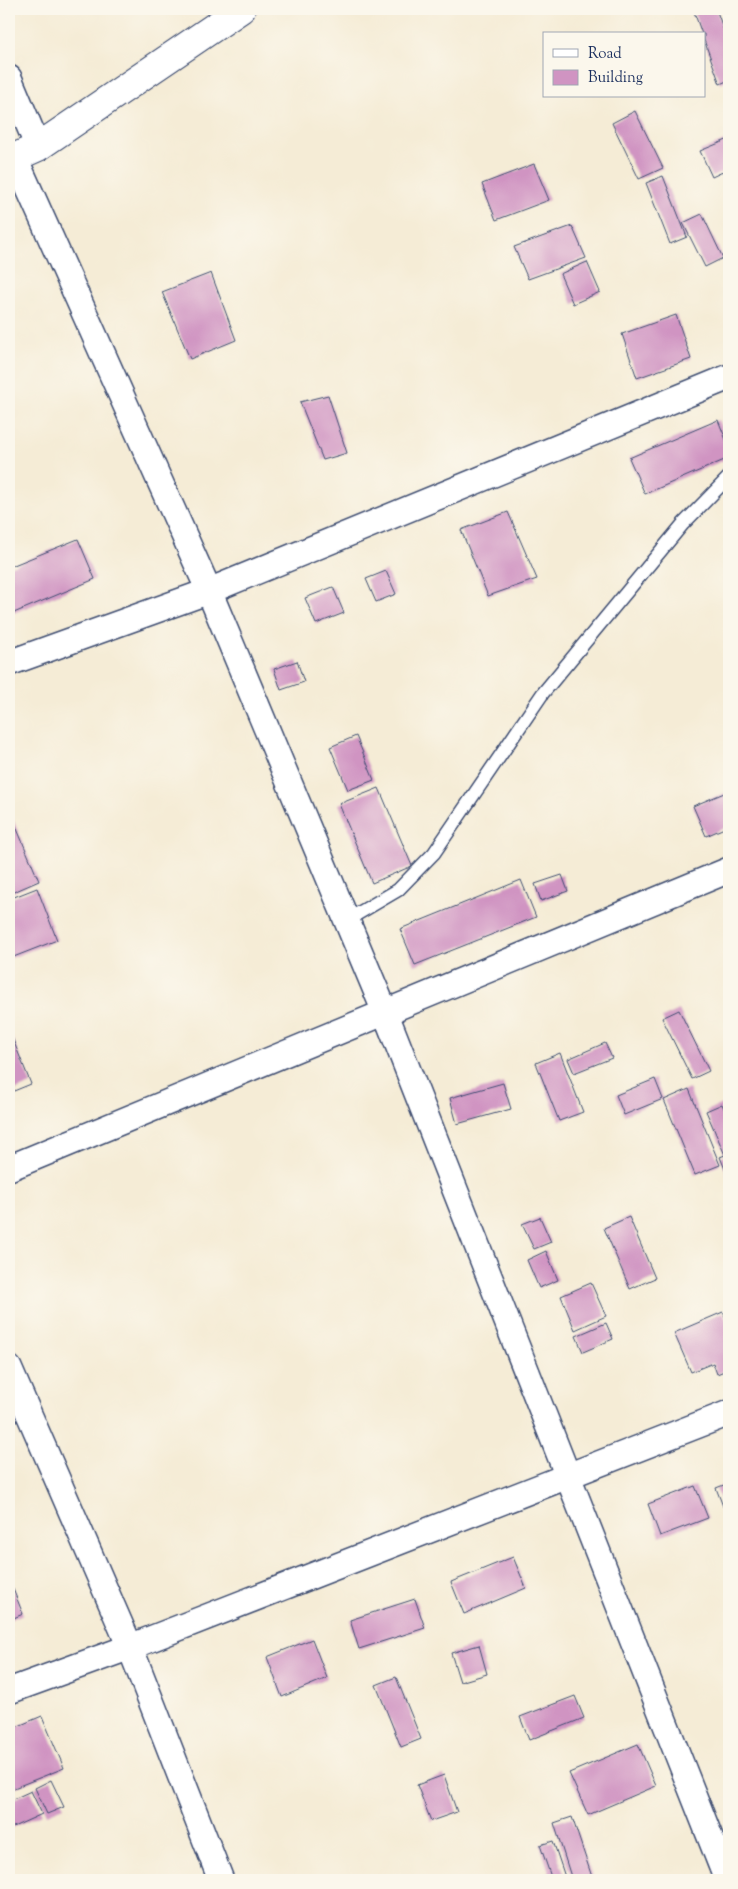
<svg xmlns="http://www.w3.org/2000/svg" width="738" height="1889" font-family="'Sorts Mill Goudy',serif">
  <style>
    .building { fill: #d094c2 }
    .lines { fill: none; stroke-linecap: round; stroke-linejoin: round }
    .service-casing { stroke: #3c4b70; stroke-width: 15 }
    .minor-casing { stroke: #3c4b70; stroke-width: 28 }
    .tertiary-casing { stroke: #3c4b70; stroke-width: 30 }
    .service { stroke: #fff; stroke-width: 12 }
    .minor { stroke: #fff; stroke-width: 25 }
    .tertiary { stroke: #fff; stroke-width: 28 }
  </style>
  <rect width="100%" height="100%" fill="#fbf7ec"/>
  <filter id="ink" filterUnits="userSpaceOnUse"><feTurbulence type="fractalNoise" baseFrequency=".02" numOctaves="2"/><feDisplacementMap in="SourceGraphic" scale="10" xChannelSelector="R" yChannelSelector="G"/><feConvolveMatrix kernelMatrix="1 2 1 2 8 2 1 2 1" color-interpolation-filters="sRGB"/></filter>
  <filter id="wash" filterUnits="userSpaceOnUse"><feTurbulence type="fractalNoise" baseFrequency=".0096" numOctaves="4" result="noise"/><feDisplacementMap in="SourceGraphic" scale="20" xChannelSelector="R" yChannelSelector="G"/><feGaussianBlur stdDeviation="1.12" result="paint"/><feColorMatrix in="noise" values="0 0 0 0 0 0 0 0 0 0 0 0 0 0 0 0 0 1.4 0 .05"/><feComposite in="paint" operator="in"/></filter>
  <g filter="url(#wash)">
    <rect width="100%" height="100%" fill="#f5ecd6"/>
    <g id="blocks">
      <g class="building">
        <polygon points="693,9 716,9 729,44 729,80 720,84 704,40 704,34 702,34"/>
        <polygon points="635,111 663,168 639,179 612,123"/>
        <polygon points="729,139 729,169 712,177 700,151"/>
        <polygon points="534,164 549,200 496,220 482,184"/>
        <polygon points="663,176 687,237 670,244 646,183"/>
        <polygon points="702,214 723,258 705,267 683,223"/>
        <polygon points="572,226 586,258 528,279 514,247"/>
        <polygon points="587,262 600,292 573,304 560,274"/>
        <polygon points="211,273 236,340 190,359 162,292"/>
        <polygon points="676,315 691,359 637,378 622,334"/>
        <polygon points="328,395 347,453 323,460 300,402"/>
        <polygon points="718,420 729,447 729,458 645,494 629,458"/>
        <polygon points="508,512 537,579 488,596 461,530"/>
        <polygon points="78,539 95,579 9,615 9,567"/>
        <polygon points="386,571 396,594 376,602 366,579"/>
        <polygon points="333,587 344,613 316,624 305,598"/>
        <polygon points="297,661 304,682 281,690 274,669"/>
        <polygon points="356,736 374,780 348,790 330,747"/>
        <polygon points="379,788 412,866 372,883 339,804"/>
        <polygon points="729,791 729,826 706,836 693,806"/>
        <polygon points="9,810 39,881 9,894"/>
        <polygon points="562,875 568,891 541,901 535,884"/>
        <polygon points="521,880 536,917 415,965 400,929"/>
        <polygon points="37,888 57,940 11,958 9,952 9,899"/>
        <polygon points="679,1010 709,1071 692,1079 662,1018"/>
        <polygon points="9,1030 31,1084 9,1093"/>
        <polygon points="605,1043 612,1058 574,1073 568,1059"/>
        <polygon points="560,1053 583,1112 559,1121 536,1063"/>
        <polygon points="655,1079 663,1099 624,1115 616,1095"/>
        <polygon points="503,1083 511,1109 457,1124 450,1098"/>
        <polygon points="689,1089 720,1165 695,1175 664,1100"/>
        <polygon points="722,1104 729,1120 729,1179 720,1157 725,1155 706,1111"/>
        <polygon points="540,1217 551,1242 534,1249 522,1224"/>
        <polygon points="629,1217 655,1278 630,1289 604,1228"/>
        <polygon points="546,1251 558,1280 539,1288 527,1260"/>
        <polygon points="591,1283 606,1316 575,1330 561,1296"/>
        <polygon points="723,1312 729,1326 729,1369 717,1374 713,1363 691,1372 674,1333"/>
        <polygon points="606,1323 613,1339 583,1352 576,1336"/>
        <polygon points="729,1483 729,1522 716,1488"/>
        <polygon points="695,1486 708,1518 660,1536 648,1504"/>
        <polygon points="513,1557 526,1588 464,1614 451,1582"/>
        <polygon points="9,1579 23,1614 9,1620"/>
        <polygon points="415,1599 425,1628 359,1649 350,1620"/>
        <polygon points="312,1639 327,1678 282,1697 267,1657"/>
        <polygon points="479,1645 487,1674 460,1682 451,1653"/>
        <polygon points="396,1677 421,1739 401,1747 376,1685"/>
        <polygon points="575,1696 584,1718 529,1740 520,1717"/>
        <polygon points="42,1716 64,1768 9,1790 9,1730"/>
        <polygon points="638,1744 656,1786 588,1815 569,1773"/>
        <polygon points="444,1775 457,1812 431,1821 417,1785"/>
        <polygon points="51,1780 64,1807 47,1814 35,1788"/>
        <polygon points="31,1791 42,1814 9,1829 9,1801"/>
        <polygon points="572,1817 593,1880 572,1880 554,1823"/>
        <polygon points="553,1841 566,1880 552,1880 540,1845"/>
      </g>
    </g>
  </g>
  <g filter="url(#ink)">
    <use href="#blocks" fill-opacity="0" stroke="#3c4b70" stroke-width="1"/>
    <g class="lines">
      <defs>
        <polyline id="service" points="347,920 398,890 434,853 543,693 683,524 729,477"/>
        <g id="minor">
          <polyline points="9,78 38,147"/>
          <polyline points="15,158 209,591 385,1012 727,1880"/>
          <polyline points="9,663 209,591 729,377"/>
          <polyline points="9,1168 729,870"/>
          <polyline points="9,1368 130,1647 221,1880"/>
          <polyline points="9,1691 130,1647 729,1413"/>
        </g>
        <polyline id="tertiary" points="9,160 38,147 241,9"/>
      </defs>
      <use href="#service" class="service-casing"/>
      <use href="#minor" class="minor-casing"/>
      <use href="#tertiary" class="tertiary-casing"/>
      <use href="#service" class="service"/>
      <use href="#minor" class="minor"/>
      <use href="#tertiary" class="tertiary"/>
    </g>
  </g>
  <rect width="738" height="1889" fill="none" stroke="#fbf7ec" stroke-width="30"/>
  <rect x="543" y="32" width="162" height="65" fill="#fbf7ec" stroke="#a1a7b3"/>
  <rect x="553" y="49" width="25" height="8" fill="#ffffff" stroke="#a1a7b3"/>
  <text x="588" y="58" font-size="15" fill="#1b2f5e">Road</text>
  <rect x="553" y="70" width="25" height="15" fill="#d094c2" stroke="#a1a7b3"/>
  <text x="588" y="82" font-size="15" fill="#1b2f5e">Building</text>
</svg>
